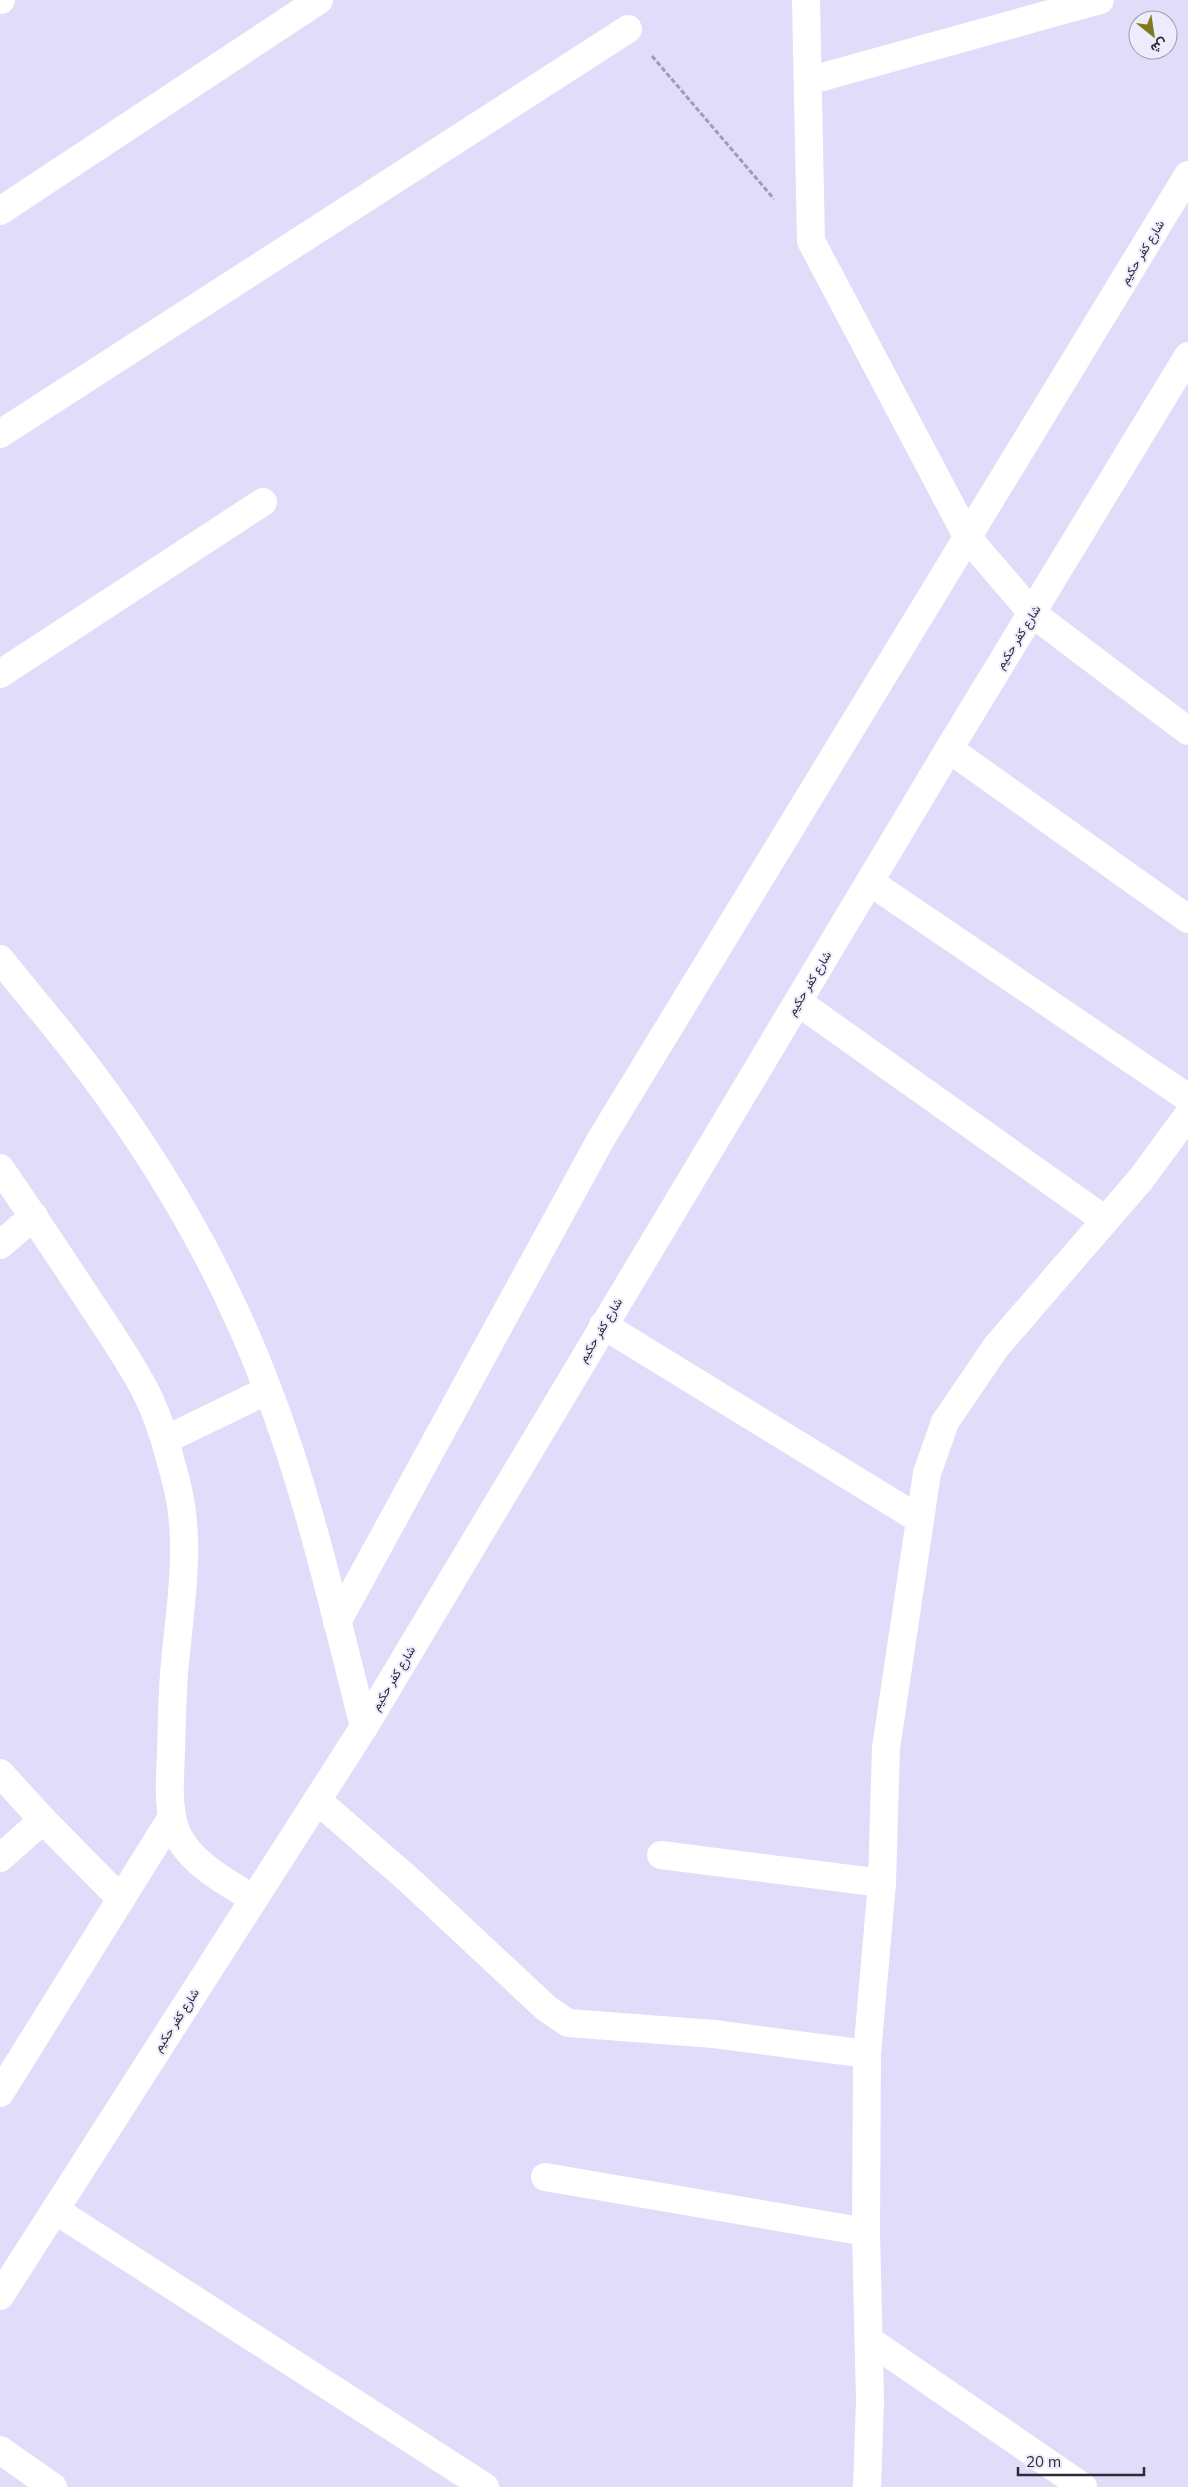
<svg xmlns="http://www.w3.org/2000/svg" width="1188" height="2487" font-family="Mulish,Vazirmatn,sans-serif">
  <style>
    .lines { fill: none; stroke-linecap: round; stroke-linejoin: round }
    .path { stroke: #a09db3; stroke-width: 3; stroke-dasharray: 5 2.5; stroke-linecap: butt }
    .minor { stroke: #fff; stroke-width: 28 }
    .labels { text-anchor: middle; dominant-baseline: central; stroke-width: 4; stroke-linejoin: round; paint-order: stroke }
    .street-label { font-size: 12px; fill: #2c2a35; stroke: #edebfc }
  </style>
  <rect width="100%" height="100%" fill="#e0dcf9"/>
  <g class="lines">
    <polyline class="path" points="652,56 774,199"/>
    <g class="minor">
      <polyline points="0,0 1,0"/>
      <polyline points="806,0 811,241 968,538 1033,614 1188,731"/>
      <polyline points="808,81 1100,0"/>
      <polyline points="0,211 319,0"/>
      <polyline points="0,434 628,29"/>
      <polyline points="0,674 263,502"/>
      <polyline points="949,749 1188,919"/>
      <polyline points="870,882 1188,1098"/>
      <path d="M0 959C29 995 59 1030 87 1067 161 1165 225 1275 268 1390 310 1500 335 1614 364 1727"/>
      <polyline points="798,1002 1105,1220"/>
      <path d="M0 1168C32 1214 63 1261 94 1308 112 1335 131 1363 146 1392 160 1420 168 1451 176 1481 193 1545 179 1610 174 1674 172 1700 172 1726 171 1752 170 1779 166 1817 181 1841 197 1867 228 1883 254 1899"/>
      <polyline points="0,1245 34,1216"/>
      <polyline points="603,1325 919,1519"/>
      <polyline points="165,1440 268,1390"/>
      <polyline points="337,1622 601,1139 1188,175"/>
      <polyline points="0,1773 43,1820 0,1858"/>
      <polyline points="317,1800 409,1880 546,2008 568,2023 714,2034 867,2054"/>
      <polyline points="43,1820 121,1899"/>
      <polyline points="661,1855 882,1883"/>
      <polyline points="0,2093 172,1817"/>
      <polyline points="545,2177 866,2232"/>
      <polyline points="55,2210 485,2487"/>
      <polyline points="0,2296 364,1727 949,749 1188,356"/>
      <polyline points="869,2340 1083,2487"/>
      <polyline points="0,2450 53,2487"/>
      <polyline points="867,2487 870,2401 866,2232 867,2054 882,1883 886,1748 927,1473 945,1422 996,1347 1141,1179 1188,1115"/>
    </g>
  </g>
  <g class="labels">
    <g class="street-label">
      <text transform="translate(1142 252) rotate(-59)">شارع كفر حكيم</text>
      <text transform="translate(1018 637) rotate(-58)">شارع كفر حكيم</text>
      <text transform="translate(809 983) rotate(-59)">شارع كفر حكيم</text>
      <text transform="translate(600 1330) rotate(-59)">شارع كفر حكيم</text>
      <text transform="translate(393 1678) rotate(-59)">شارع كفر حكيم</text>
      <text transform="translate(176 2020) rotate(-57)">شارع كفر حكيم</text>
    </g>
  </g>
  <g transform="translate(1153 35) rotate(150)"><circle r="24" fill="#edebfc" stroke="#a09eac"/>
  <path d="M0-4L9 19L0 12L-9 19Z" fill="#82791e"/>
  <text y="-8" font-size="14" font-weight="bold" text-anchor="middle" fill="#2c2a35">ش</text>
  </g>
  <path d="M1018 2467v8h126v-8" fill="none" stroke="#2c2a35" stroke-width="2.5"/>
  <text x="1026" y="2467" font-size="15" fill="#2c2a35" stroke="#edebfc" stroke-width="4" paint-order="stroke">20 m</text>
</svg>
